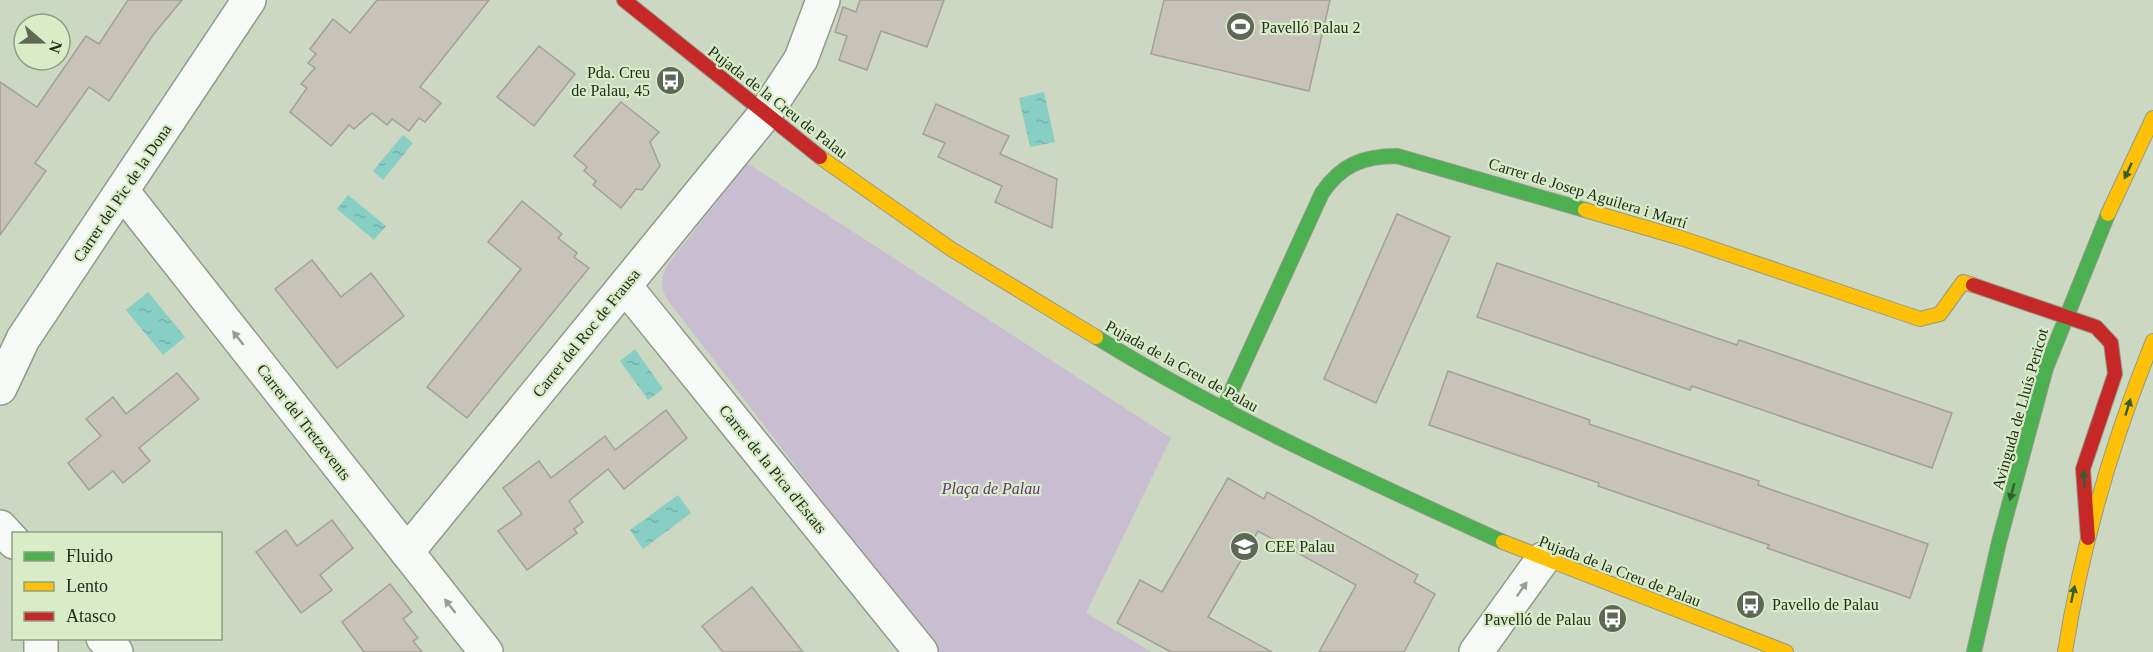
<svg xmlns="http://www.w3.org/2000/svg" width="2153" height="652" font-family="'Times New Roman',serif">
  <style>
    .green { fill: #c9bdd1 }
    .water { fill: url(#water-ripples) }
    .building { fill: #c7c3ba; stroke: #a3a098; stroke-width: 1.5 }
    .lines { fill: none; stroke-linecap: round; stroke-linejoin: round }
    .street-casing { stroke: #919a8a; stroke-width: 36 }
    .fast-casing { stroke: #919a8a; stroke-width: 16 }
    .slow-casing { stroke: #919a8a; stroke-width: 16 }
    .jam-casing { stroke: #919a8a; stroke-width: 16 }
    .street { stroke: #f7f9f6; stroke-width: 33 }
    .fast { stroke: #4caf50; stroke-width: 14 }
    .slow { stroke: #ffc107; stroke-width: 14 }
    .jam { stroke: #c62828; stroke-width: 14 }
    .oneway { fill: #346031 }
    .oneway2 { fill: #989d94 }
    .labels { text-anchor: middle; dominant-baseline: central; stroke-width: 4.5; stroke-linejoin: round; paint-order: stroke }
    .poi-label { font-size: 16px; fill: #242c1d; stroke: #d8edc7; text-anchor: start }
    .street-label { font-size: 16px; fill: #242c1d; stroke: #d8edc7 }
    .park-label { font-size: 16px; font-style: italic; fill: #60347b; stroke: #d8edc7 }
  </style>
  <defs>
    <pattern id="water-ripples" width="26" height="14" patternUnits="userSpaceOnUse" patternTransform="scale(1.5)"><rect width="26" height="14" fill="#87cec4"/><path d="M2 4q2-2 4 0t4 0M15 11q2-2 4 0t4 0" fill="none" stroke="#74b1a8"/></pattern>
  </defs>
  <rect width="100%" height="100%" fill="#ccd8c2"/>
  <path class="green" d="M747 163 1171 438 1086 613 1152 652H939L666 298C661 286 661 279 666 267Z"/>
  <g class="water">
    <polygon points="1044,92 1055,142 1030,147 1019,98"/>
    <polygon points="403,135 413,143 383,180 373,171"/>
    <polygon points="348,195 386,226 374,240 337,209"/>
    <polygon points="148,292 185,337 163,355 126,310"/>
    <polygon points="635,349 663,389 648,400 620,361"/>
    <polygon points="678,495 691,513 643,549 630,530"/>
  </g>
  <g class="building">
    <polygon points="128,0 182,0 153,35 109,101 89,87 35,163 46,171 0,235 0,82 37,107 86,36 99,44"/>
    <polygon points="377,0 489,0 420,87 441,103 425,122 419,118 409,131 392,119 387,125 372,113 354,129 349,125 331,146 290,112 307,88 301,84 315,68 308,63 316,54 310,49 333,19 350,33"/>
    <polygon points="860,0 944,0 927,47 881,31 867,70 839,60 847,36 835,32 843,7 856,12"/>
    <polygon points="1164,0 1330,0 1309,91 1151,54"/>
    <polygon points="539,46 575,74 534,126 497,97"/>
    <polygon points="621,102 659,132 650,142 660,166 642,190 636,189 621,208 593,185 596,181 584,171 587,167 574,156"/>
    <polygon points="936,104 1009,136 1000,154 1057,179 1052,228 995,202 1002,186 938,157 945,143 923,134"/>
    <polygon points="522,201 562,234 558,238 577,253 574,257 589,268 467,418 427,387 521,269 488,242"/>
    <polygon points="1397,214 1450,237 1376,403 1324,379"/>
    <polygon points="312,260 341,297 371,273 404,316 337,368 275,289"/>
    <polygon points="1497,263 1737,345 1739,340 1952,413 1932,468 1692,386 1690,390 1477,317"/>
    <polygon points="1448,371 1590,420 1589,424 1759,481 1758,485 1928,544 1910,598 1767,548 1769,545 1598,486 1599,483 1429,425"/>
    <polygon points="177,373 199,399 139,448 150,461 123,483 113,471 89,490 68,463 101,436 86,419 113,397 126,414"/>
    <polygon points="666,410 687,438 624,489 608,469 569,501 583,522 574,529 577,533 527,570 498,531 522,514 503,488 539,461 551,478 605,436 615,450"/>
    <polygon points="1228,478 1264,499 1267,492 1418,575 1414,582 1435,594 1404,652 1319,652 1356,585 1258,531 1208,617 1272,652 1171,652 1117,623 1140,580 1162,592"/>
    <polygon points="332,520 353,548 320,575 332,590 301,613 256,552 286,530 297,546"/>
    <polygon points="390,584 412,612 403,619 418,638 413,641 422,652 364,652 342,622"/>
    <polygon points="752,587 777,619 803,652 723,652 702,626"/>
  </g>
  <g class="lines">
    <defs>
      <g id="street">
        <polyline points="123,192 486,652"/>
        <polyline points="625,286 921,652"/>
        <polyline points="0,388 23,339 249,0"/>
        <polyline points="0,527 14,542"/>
        <polyline points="407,552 765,114 801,59 823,0"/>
        <polyline points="41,638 41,652"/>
        <polyline points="103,638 116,652"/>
        <polyline points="1476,652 1543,559"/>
      </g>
      <g id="fast">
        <path d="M1096 337C1226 417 1364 479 1503 542"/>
        <path d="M1223 409 1322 193C1341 165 1363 156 1397 156L1585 210"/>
        <polyline points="1974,652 1999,542 2046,368 2108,214"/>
      </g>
      <g id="slow">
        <polyline points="820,157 951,249 1096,337"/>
        <polyline points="1585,210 1681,238 1920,319 1940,314 1963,282 1973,285"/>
        <polyline points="2108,214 2153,118"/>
        <polyline points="1503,542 1786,652"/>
        <path d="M2065 652C2082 545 2112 442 2153 341"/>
      </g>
      <g id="jam">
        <polyline points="624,0 820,157"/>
        <polyline points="1973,285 2096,327 2111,343 2115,374 2083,469 2088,538"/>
      </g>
    </defs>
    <use href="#street" class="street-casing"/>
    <use href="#fast" class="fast-casing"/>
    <use href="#slow" class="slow-casing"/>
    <use href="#jam" class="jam-casing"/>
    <use href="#street" class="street"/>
    <use href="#fast" class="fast"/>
    <use href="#slow" class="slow"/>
    <use href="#jam" class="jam"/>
  </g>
  <defs><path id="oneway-solid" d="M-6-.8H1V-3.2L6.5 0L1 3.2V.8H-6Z" transform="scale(1.5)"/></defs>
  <g class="oneway">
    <use href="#oneway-solid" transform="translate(2128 171) rotate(115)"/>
    <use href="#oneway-solid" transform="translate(2128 407) rotate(-73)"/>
    <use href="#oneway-solid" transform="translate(2084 479) rotate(-94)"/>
    <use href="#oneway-solid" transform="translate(2012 492) rotate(105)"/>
    <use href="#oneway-solid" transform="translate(2073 594) rotate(-78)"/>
  </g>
  <g class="oneway2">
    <use href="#oneway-solid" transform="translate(238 338) rotate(-128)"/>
    <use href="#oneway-solid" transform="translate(1522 589) rotate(-55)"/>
    <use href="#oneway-solid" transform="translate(450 606) rotate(-128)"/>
  </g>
  <defs>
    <symbol id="stadium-disc" viewBox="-11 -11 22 22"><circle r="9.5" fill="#5f6857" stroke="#d8edc7"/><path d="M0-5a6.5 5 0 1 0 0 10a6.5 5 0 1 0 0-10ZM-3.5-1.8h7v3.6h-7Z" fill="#fff"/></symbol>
    <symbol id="bus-disc" viewBox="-11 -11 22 22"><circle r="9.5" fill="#5f6857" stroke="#d8edc7"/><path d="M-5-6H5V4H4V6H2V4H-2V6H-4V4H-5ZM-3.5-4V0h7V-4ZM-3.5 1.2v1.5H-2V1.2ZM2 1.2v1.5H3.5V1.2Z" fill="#fff"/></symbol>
    <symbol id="school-disc" viewBox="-11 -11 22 22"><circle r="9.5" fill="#5f6857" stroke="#d8edc7"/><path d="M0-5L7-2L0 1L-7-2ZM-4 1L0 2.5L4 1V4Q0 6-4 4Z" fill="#fff"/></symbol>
  </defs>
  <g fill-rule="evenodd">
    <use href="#stadium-disc" x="1224" y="10" width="33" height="33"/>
    <use href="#bus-disc" x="654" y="64" width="33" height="33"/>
    <use href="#school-disc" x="1228" y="530" width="33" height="33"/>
    <use href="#bus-disc" x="1734" y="588" width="33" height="33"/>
    <use href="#bus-disc" x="1596" y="602" width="33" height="33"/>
  </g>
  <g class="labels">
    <g class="poi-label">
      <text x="1261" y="27">Pavelló Palau 2</text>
      <text x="650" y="72" text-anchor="end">Pda. Creu<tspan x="650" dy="18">de Palau, 45</tspan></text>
      <text x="1265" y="546">CEE Palau</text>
      <text x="1772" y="604">Pavello de Palau</text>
      <text x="1591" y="619" text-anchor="end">Pavelló de Palau</text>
    </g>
    <g class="street-label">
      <text transform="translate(778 102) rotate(38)">Pujada de la Creu de Palau</text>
      <text transform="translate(122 193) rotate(-56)">Carrer del Pic de la Dona</text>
      <text transform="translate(1588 193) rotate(17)">Carrer de Josep Aguilera i Martí</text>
      <text transform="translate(586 333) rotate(-51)">Carrer del Roc de Frausa</text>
      <text transform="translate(1182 366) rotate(29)">Pujada de la Creu de Palau</text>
      <text transform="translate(2020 409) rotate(-74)">Avinguda de Lluís Pericot</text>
      <text transform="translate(304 422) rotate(52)">Carrer del Tretzevents</text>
      <text transform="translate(773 469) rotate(51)">Carrer de la Pica d'Estats</text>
      <text transform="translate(1620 571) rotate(21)">Pujada de la Creu de Palau</text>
    </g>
    <g class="park-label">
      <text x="991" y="488">Plaça de Palau</text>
    </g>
  </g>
  <rect x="12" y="532" width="210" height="108" fill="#d8edc7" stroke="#90a083" stroke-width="1.5"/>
  <rect x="24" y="552" width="30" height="9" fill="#4caf50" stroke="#90a083" stroke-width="1.5"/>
  <text x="66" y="562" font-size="18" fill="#242c1d">Fluido</text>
  <rect x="24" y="582" width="30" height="9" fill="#ffc107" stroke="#90a083" stroke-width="1.5"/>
  <text x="66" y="592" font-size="18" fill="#242c1d">Lento</text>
  <rect x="24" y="612" width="30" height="9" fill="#c62828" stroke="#90a083" stroke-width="1.5"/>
  <text x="66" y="622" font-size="18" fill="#242c1d">Atasco</text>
  <g transform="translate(42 42) rotate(110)"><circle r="28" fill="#d8edc7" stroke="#90a083" stroke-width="1.5"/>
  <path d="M0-4.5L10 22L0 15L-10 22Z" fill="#5f6857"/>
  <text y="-9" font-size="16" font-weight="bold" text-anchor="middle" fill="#242c1d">N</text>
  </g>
</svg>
